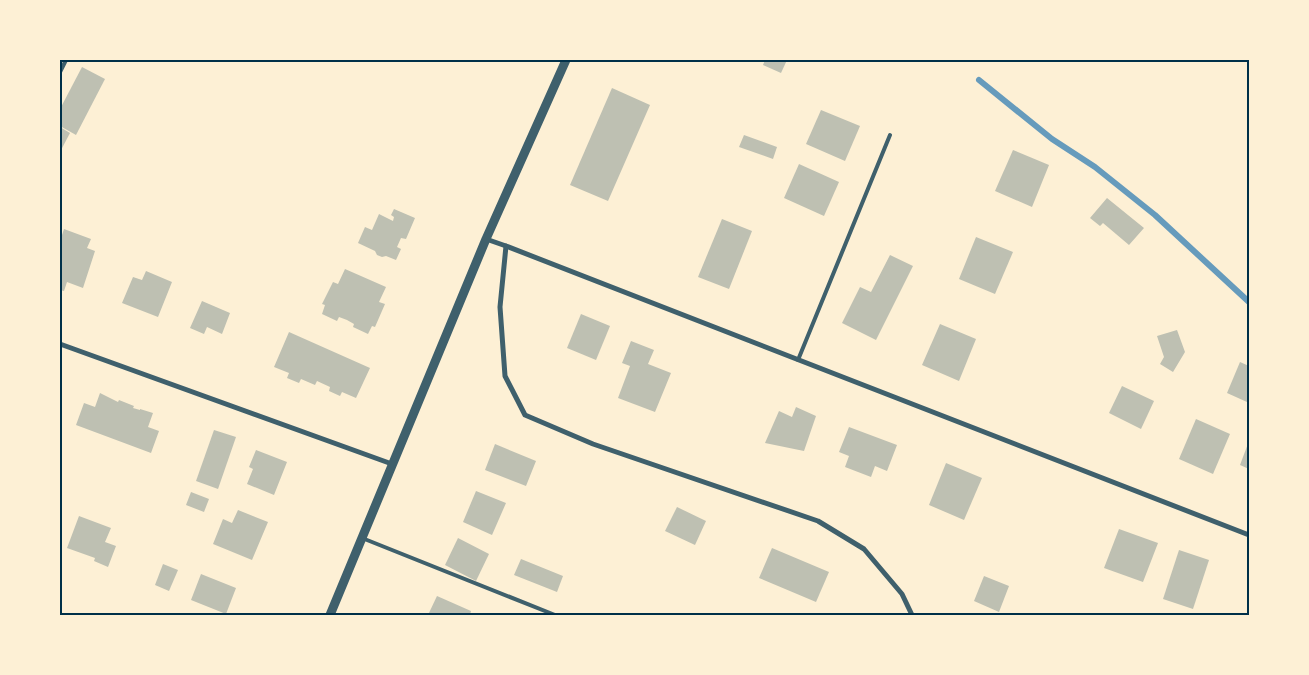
<svg xmlns="http://www.w3.org/2000/svg" width="1309" height="675" font-family="'Crimson Pro',serif">
  <style>
    .lines { fill: none; stroke-linecap: round; stroke-linejoin: round }
    .stream { stroke: #669bbc; stroke-width: 6 }
    .building { fill: #bec0b2 }
    .service { stroke: #3f606c; stroke-width: 4 }
    .minor { stroke: #3f606c; stroke-width: 5 }
    .tertiary { stroke: #3f606c; stroke-width: 9 }
    .neatline { fill: none; stroke: #003049; stroke-width: 2 }
  </style>
  <rect width="100%" height="100%" fill="#fdf0d5"/>
  <g class="lines">
    <polyline class="stream" points="979,80 1052,139 1095,167 1155,215 1249,302"/>
  </g>
  <g class="building">
    <polygon points="765,60 787,60 781,73 763,65"/>
    <polygon points="82,67 105,79 76,135 60,126 60,109"/>
    <polygon points="612,88 650,105 608,201 570,185"/>
    <polygon points="821,110 860,126 845,161 806,144"/>
    <polygon points="60,127 70,133 60,152"/>
    <polygon points="744,135 777,147 773,159 739,147"/>
    <polygon points="1013,150 1049,165 1032,207 995,191"/>
    <polygon points="799,164 839,182 824,216 784,198"/>
    <polygon points="1107,198 1144,228 1129,245 1103,223 1100,226 1090,218"/>
    <polygon points="394,209 415,218 406,239 401,238 397,247 401,249 396,260 386,256 382,257 377,255 375,251 358,243 365,227 372,230 379,214 393,221 394,217 391,215"/>
    <polygon points="722,219 752,231 729,289 698,277"/>
    <polygon points="64,229 91,239 87,248 95,251 83,288 67,282 64,291 60,290 60,241"/>
    <polygon points="976,237 1013,252 995,294 959,279"/>
    <polygon points="890,255 913,266 876,340 842,323 860,287 871,292"/>
    <polygon points="345,269 386,287 379,302 385,304 375,327 372,326 368,334 353,327 354,324 347,320 339,317 337,321 322,314 325,305 322,304 333,282 338,284"/>
    <polygon points="146,271 172,282 158,317 122,303 133,277 142,280"/>
    <polygon points="202,301 230,313 222,334 207,327 204,334 190,328"/>
    <polygon points="581,314 610,326 596,360 567,348"/>
    <polygon points="940,324 976,339 959,381 922,365"/>
    <polygon points="1177,330 1185,352 1173,372 1160,364 1164,357 1157,336"/>
    <polygon points="289,332 370,368 356,398 342,392 340,396 329,391 330,387 317,381 315,385 301,379 299,383 287,378 289,373 274,367"/>
    <polygon points="631,341 654,350 648,364 671,373 655,412 618,398 630,366 622,363"/>
    <polygon points="1240,362 1249,366 1249,396 1247,402 1227,393"/>
    <polygon points="1122,386 1154,401 1141,429 1109,413"/>
    <polygon points="100,393 118,402 119,400 134,406 133,408 140,410 140,409 153,413 148,427 159,431 151,453 76,425 84,403 95,407"/>
    <polygon points="796,407 816,416 804,451 765,443 779,411 792,417"/>
    <polygon points="1196,419 1230,434 1213,474 1179,459"/>
    <polygon points="849,427 897,445 887,471 875,466 871,477 845,467 849,456 839,452"/>
    <polygon points="214,430 236,437 218,489 196,481"/>
    <polygon points="1249,441 1249,469 1240,465"/>
    <polygon points="495,444 536,461 526,486 485,470"/>
    <polygon points="256,450 287,462 274,495 247,484 253,469 249,467"/>
    <polygon points="946,463 982,478 964,520 929,505"/>
    <polygon points="476,491 506,503 492,535 463,522"/>
    <polygon points="191,492 209,499 204,512 186,505"/>
    <polygon points="677,507 706,521 695,545 665,531"/>
    <polygon points="238,510 268,522 252,560 213,544 223,519 232,523"/>
    <polygon points="79,516 111,528 105,542 116,546 108,567 94,561 95,558 67,548"/>
    <polygon points="1119,529 1158,543 1143,582 1104,568"/>
    <polygon points="458,538 489,554 476,581 445,565"/>
    <polygon points="772,548 829,572 816,602 759,578"/>
    <polygon points="1179,550 1209,560 1193,609 1163,599"/>
    <polygon points="521,559 563,576 557,592 514,575"/>
    <polygon points="163,564 178,570 169,591 155,585"/>
    <polygon points="201,574 236,588 226,614 191,600"/>
    <polygon points="984,576 1009,586 999,612 974,601"/>
    <polygon points="437,596 471,611 470,615 428,615"/>
  </g>
  <g class="lines">
    <g class="service">
      <polyline points="60,72 66,60"/>
      <polyline points="798,360 890,135"/>
      <polyline points="362,538 555,615"/>
    </g>
    <g class="minor">
      <polyline points="486,239 506,246 1249,535"/>
      <polyline points="506,246 500,307 505,376 525,415 593,444 818,521 864,549 902,594 912,615"/>
      <polyline points="60,344 392,464"/>
    </g>
    <polyline class="tertiary" points="330,615 486,239 566,60"/>
  </g>
  <rect width="1309" height="675" fill="none" stroke="#fdf0d5" stroke-width="122"/>
  <rect x="61" y="61" width="1187" height="553" class="neatline"/>
</svg>
